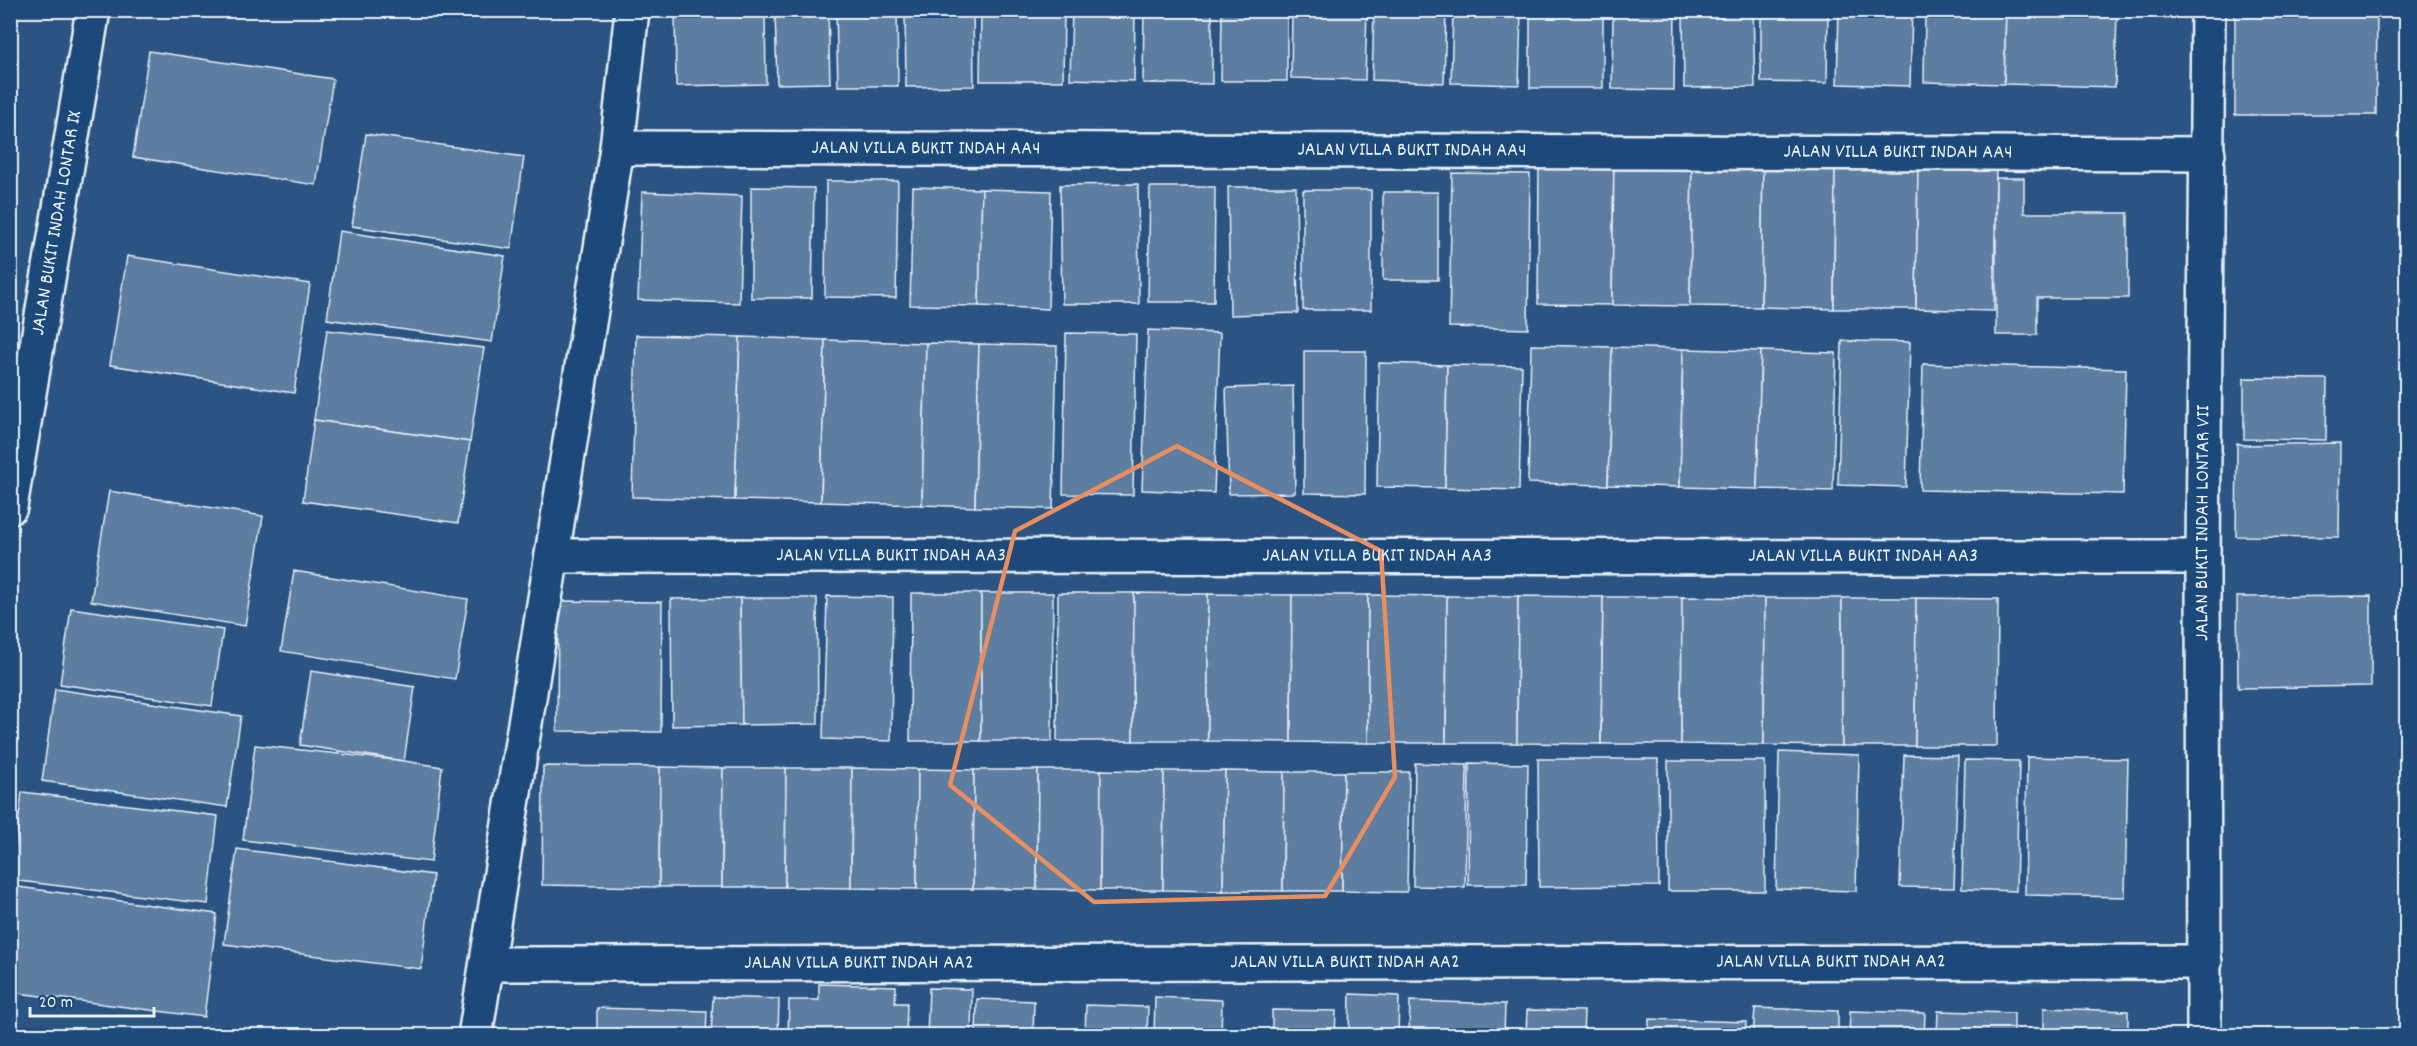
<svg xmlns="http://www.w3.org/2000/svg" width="2417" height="1046" font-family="Dekko,sans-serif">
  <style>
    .building { fill: #5d7da1; stroke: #e8f1f8; stroke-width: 1.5 }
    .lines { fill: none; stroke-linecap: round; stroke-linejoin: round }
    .minor-casing { stroke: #e8f1f8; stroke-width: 38 }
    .minor { stroke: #1f4a7a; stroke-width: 33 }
    .marked { fill: none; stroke: #e88e5f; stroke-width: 4.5; stroke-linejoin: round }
    .labels { text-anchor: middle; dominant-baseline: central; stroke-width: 4.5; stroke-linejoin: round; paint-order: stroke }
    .street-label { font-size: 20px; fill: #e8f1f8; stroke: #1f4a7a }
  </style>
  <rect width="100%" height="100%" fill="#2b5482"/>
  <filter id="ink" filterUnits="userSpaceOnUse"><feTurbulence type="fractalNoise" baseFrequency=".0167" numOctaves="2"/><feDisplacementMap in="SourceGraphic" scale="12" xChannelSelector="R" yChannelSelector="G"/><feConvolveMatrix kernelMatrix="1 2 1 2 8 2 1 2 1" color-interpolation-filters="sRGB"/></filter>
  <g filter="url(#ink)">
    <g class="building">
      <polygon points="675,10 765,10 766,84 676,86"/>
      <polygon points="775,10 828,10 830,83 777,84"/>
      <polygon points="836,10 897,10 898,86 838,86"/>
      <polygon points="905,10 973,10 974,86 906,87"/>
      <polygon points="981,10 1064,10 1063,81 980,81"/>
      <polygon points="1072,10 1135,10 1134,81 1070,79"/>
      <polygon points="1144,10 1212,10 1212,84 1143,83"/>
      <polygon points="1222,10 1287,10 1287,81 1221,81"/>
      <polygon points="1292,10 1367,10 1365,80 1291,78"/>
      <polygon points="1374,10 1446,10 1444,83 1372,80"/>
      <polygon points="1453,10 1521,10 1519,85 1451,83"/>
      <rect x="1530" y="10" width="73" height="78"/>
      <polygon points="1613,10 1675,10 1674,90 1612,89"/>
      <polygon points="1683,10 1753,10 1755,87 1684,88"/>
      <polygon points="1761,10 1828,10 1827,83 1761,82"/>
      <polygon points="1839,10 1912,10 1910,86 1837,84"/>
      <polygon points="1925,10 2006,10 2004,84 1924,82"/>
      <polygon points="2006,10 2117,10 2115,87 2004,84"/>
      <polygon points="2235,10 2377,10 2376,115 2235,115"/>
      <polygon points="149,51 333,79 316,185 133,157"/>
      <polygon points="366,134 524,157 511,249 352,226"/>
      <polygon points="1539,159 1614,160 1612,305 1538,304"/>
      <polygon points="1614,160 1692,161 1690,306 1612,305"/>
      <polygon points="1692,161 1763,162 1761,307 1690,306"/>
      <polygon points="1763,162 1835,163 1834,309 1761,307"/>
      <polygon points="1835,163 1918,164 1916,309 1834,309"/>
      <polygon points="1918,164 1996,165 1994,311 1916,309"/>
      <polygon points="1452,173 1530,174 1528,329 1449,327"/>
      <polygon points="1996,178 2024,178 2024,213 2128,213 2128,298 2037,298 2037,335 1996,335"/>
      <polygon points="826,181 898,181 896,298 825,297"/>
      <polygon points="1138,184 1139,304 1062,304 1060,185"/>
      <polygon points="751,187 814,188 812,298 751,298"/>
      <polygon points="913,187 982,189 979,306 910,305"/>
      <polygon points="1150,187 1215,187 1214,302 1148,302"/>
      <polygon points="1228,187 1296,187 1298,313 1230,315"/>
      <polygon points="982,189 1051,191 1048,309 979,306"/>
      <rect x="1303" y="190" width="68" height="120"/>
      <polygon points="642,192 742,196 739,303 638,300"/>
      <rect x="1383" y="192" width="55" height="88"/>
      <polygon points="339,231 505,256 492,342 327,319"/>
      <polygon points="127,256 310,284 294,393 110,365"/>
      <polygon points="327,330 484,348 470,442 314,420"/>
      <polygon points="1148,330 1220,333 1214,493 1142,490"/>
      <polygon points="1066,333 1136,334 1133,495 1063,494"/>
      <polygon points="636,335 740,337 735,500 632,497"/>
      <polygon points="740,337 825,340 821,502 735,500"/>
      <polygon points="825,340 926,343 922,505 821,502"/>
      <polygon points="1842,341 1910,342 1906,487 1838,485"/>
      <polygon points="926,343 979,344 975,507 922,505"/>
      <polygon points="979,344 1057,346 1053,509 975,507"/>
      <polygon points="1531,345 1612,347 1608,485 1528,483"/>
      <polygon points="1612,347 1683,349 1680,487 1608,485"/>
      <polygon points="1683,349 1761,351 1757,489 1680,487"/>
      <polygon points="1304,351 1366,351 1365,494 1304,493"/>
      <polygon points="1761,351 1836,353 1833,491 1757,489"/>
      <polygon points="1379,363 1447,365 1445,488 1377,487"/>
      <polygon points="1923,364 2126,369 2123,494 1920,490"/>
      <polygon points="1447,365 1522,366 1519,490 1445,488"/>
      <polygon points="2244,378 2327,379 2326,440 2244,439"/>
      <polygon points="1293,386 1295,493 1229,494 1226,388"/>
      <polygon points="314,420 470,442 458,523 303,501"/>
      <polygon points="2237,443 2244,445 2340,443 2339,537 2236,536"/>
      <polygon points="109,491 263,516 245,626 91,601"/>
      <polygon points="294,571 468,599 455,679 281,651"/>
      <polygon points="911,593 981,593 981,741 910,741"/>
      <polygon points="981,593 1053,593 1052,741 981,741"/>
      <polygon points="1058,593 1134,593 1133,741 1057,741"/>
      <polygon points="1134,593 1208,594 1208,741 1133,741"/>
      <polygon points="1208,594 1292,595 1291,742 1208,741"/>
      <polygon points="1292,595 1368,595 1368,743 1291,742"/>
      <polygon points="1368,595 1447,596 1446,743 1368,743"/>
      <polygon points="827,596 893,597 891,741 823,739"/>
      <polygon points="1447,596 1518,596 1517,743 1446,743"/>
      <polygon points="1518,596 1603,597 1601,744 1517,743"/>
      <polygon points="2371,596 2371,686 2238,688 2237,597"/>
      <polygon points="1603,597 1682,597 1681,744 1601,744"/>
      <polygon points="1682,597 1765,598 1764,745 1681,744"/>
      <polygon points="740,598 742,725 672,726 671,599"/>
      <polygon points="740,598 817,598 818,724 742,725"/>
      <polygon points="1765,598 1842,598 1842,746 1764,745"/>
      <polygon points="1842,598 1916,598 1915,746 1842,746"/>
      <polygon points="1916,598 1998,599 1997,746 1915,746"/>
      <polygon points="558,601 662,602 661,732 557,731"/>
      <polygon points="71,608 223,630 212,706 60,684"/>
      <polygon points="311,671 415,687 404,761 300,745"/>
      <polygon points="55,689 241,716 227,807 42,781"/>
      <polygon points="255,745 404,761 442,767 431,862 243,840"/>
      <polygon points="1779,752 1859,755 1856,891 1776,889"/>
      <polygon points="1904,755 1958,756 1954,888 1900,887"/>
      <polygon points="2027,757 2128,759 2125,897 2025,895"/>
      <polygon points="1538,759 1658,759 1659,886 1539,887"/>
      <polygon points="1965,760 2019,761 2016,891 1962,889"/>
      <rect x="1668" y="761" width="97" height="130"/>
      <polygon points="1415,763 1467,765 1465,887 1413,886"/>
      <polygon points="1469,763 1528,764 1526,885 1468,885"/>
      <polygon points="543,766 660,767 659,887 542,885"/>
      <polygon points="660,767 723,768 722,887 659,887"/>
      <polygon points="723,768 786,768 785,887 722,887"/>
      <polygon points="786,768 852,768 851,888 785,887"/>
      <polygon points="852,768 918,769 917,889 851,888"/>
      <polygon points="918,769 974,770 973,889 917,889"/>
      <polygon points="974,770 1038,770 1037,889 973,889"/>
      <polygon points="1038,770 1101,770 1100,890 1037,889"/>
      <polygon points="1101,770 1164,771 1163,890 1100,890"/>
      <polygon points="1164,771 1225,771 1223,891 1163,890"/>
      <polygon points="1225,771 1284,772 1283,891 1223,891"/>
      <polygon points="1284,772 1344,772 1342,891 1283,891"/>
      <polygon points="1344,772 1409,772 1407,892 1342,891"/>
      <polygon points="22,792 218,816 208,904 11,880"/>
      <polygon points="237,849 433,875 421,969 224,944"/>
      <polygon points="18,887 217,914 204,1017 10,992 10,944"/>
      <polygon points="819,984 896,986 895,1003 907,1003 906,1036 788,1036 789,1000 819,1000"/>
      <polygon points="929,988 972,989 971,1036 927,1036"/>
      <polygon points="1350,994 1399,996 1398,1036 1349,1036"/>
      <polygon points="713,997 779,999 778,1036 711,1036"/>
      <polygon points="1155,997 1222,1000 1221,1036 1154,1036"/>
      <polygon points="977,999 1034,1001 1033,1036 976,1036"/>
      <polygon points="1410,1001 1505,1004 1504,1036 1409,1036"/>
      <polygon points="1086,1005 1148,1007 1147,1036 1085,1036"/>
      <polygon points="597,1008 707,1011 706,1036 597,1036"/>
      <polygon points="1755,1008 1838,1011 1838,1036 1753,1036"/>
      <polygon points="2044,1008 2128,1011 2128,1036 2044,1036"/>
      <polygon points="1272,1010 1336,1011 1335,1036 1272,1036"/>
      <polygon points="1527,1010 1584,1011 1583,1036 1526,1036"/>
      <polygon points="1850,1011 1925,1013 1924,1036 1849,1036"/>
      <polygon points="1938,1011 2014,1013 2014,1036 1937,1036"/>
      <polygon points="1649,1019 1746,1022 1745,1036 1649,1036"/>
    </g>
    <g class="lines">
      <defs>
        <g id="minor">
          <path id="s1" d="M617 148 2208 154"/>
          <path id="s2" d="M10 507 93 10"/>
          <path id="s3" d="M552 556 2203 557"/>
          <path id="s4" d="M487 964 2205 962"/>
          <polyline points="475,1036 617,148 632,10"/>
          <path id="s5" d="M2204 1036 2203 557 2208 10"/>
        </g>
      </defs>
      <use href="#minor" class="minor-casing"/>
      <use href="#minor" class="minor"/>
    </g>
  </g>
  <path class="marked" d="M1177 446 1381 551 1395 777 1325 896 1094 902 950 785 1015 531Z"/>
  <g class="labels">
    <g class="street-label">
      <text stroke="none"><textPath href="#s1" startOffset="309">JALAN VILLA BUKIT INDAH AA4</textPath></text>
      <text stroke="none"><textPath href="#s1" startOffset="795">JALAN VILLA BUKIT INDAH AA4</textPath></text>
      <text stroke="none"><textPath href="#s1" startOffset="1281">JALAN VILLA BUKIT INDAH AA4</textPath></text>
      <text stroke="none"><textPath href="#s2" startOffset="288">JALAN BUKIT INDAH LONTAR IX</textPath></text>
      <text stroke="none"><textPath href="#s5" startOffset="513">JALAN BUKIT INDAH LONTAR VII</textPath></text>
      <text stroke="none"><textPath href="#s3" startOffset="339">JALAN VILLA BUKIT INDAH AA3</textPath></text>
      <text stroke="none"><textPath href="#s3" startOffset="825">JALAN VILLA BUKIT INDAH AA3</textPath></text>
      <text stroke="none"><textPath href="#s3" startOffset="1311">JALAN VILLA BUKIT INDAH AA3</textPath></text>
      <text stroke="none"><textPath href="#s4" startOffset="1344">JALAN VILLA BUKIT INDAH AA2</textPath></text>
      <text stroke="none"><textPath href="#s4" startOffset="858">JALAN VILLA BUKIT INDAH AA2</textPath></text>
      <text stroke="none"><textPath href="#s4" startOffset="372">JALAN VILLA BUKIT INDAH AA2</textPath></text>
    </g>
  </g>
  <rect width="2417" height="1046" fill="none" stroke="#1f4a7a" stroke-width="36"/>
  <rect x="18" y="18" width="2381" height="1010" fill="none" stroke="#e8f1f8" stroke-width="2" filter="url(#ink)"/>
  <path d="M30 1007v9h124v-9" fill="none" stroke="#e8f1f8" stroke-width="3"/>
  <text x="39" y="1007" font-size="18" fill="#e8f1f8" stroke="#1f4a7a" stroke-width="4.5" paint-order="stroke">20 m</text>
</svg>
